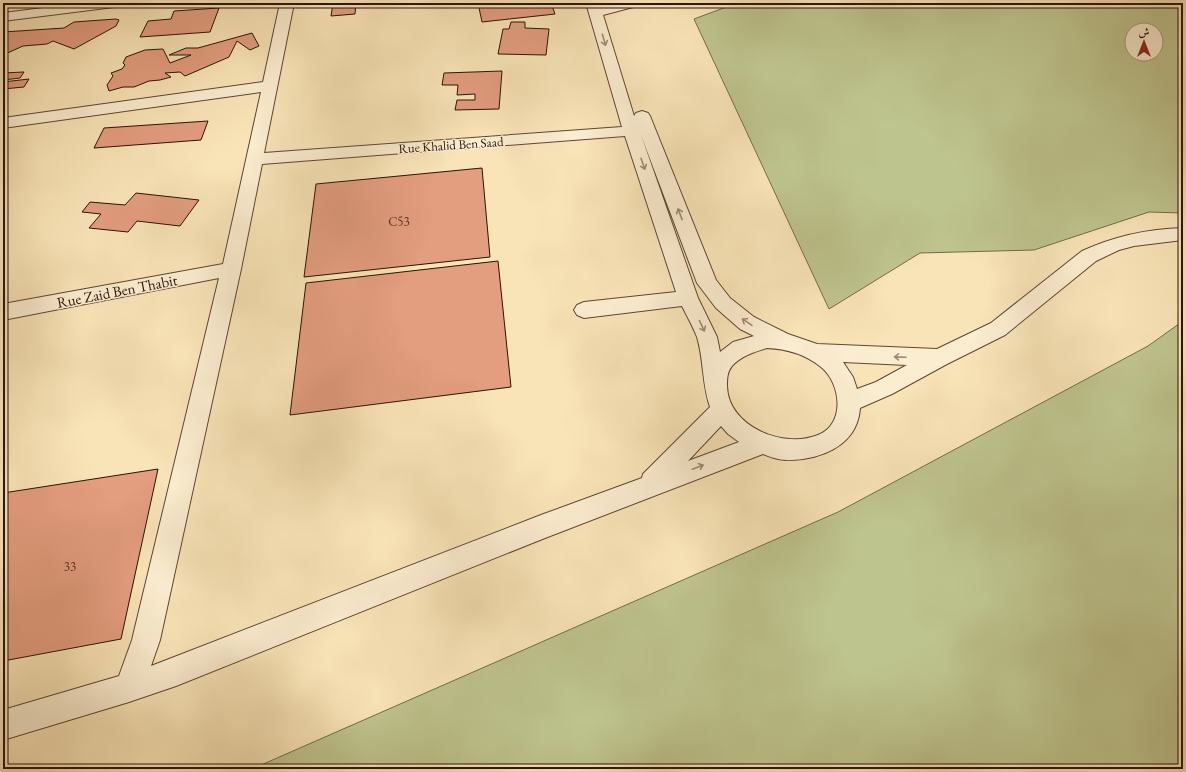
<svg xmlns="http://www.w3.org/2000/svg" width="1186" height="772" font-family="'EB Garamond',Amiri,serif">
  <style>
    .green { fill: #bec48e; stroke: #746b4a; fill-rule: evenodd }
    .building { fill: #e39d7f; stroke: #2a1205 }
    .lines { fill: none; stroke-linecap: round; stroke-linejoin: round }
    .minor-casing { stroke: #5e4632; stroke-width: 2 }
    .minor { fill: #fbedd0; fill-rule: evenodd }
    .oneway { stroke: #9d8a75 }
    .labels { text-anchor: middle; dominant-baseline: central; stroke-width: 3; stroke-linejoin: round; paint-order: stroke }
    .far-street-label { font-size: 13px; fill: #2a1205; stroke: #fbedd0 }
    .number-label { font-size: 13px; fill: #583524 }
    .street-label { font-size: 15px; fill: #2a1205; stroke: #fbedd0 }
  </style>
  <rect width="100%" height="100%" fill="#f9e4b7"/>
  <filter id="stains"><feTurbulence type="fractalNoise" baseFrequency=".005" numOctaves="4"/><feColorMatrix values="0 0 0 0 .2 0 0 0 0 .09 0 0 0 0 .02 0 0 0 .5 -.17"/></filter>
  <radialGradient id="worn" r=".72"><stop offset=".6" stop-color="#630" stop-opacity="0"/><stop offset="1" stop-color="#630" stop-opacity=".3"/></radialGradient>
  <g class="green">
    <path d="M737 3H1183V213L1149 212 1034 250 920 253 829 309 694 19ZM1132 30H1156V54H1132Z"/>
    <polygon points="1183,321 1183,769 252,769 838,512 1148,346"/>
  </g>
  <g class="building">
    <polygon points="333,3 356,3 355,14 331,16"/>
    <polygon points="478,3 551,3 555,14 482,22"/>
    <polygon points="219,8 210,32 140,37 148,21 171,19 174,11"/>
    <polygon points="116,19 119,20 116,26 74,49 53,41 47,44 23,46 3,55 3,32 64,28 74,22"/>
    <polygon points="511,22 525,22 525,28 549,29 546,55 498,54 503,29 509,29"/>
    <polygon points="252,33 259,46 250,50 237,41 229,57 185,76 180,72 165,73 171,77 160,80 149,81 134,87 123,87 109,91 107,85 113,76 111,73 122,69 125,65 123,63 126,57 145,50 163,49 170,63 191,55 169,55 186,48 198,48"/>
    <polygon points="502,71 499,109 455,110 457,100 475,100 475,94 457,95 458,85 442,85 444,73"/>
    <polygon points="24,72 20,78 3,80 3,73"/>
    <polygon points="29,79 24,87 3,89 3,82"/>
    <polygon points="208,121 201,140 94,148 104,128"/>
    <polygon points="482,168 490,257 304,277 316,184"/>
    <polygon points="136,193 199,200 180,226 137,221 128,232 89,228 101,214 82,212 90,202 125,205"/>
    <polygon points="498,261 511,387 290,415 306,283"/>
    <polygon points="158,469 121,639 3,661 3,493"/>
  </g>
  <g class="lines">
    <defs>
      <g id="minor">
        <polygon points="83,3 121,3 119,6 114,7 3,21 3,13"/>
        <path d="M280 3H294L264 153 622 127 586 3H600L601 7 618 3H639L637 6 603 15 634 116 636 113 642 111 648 113 650 116 716 280 730 298 754 317 788 334 817 344 937 349 991 323 1082 251C1115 236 1147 229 1183 228V240L1134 246 1119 250 1096 261 1005 335 947 364 892 394 860 408C858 440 831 455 803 459 795 460 786 461 778 459 773 458 768 456 763 454L545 538 176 686 129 702 3 740V710L119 676 132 640 219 278 3 320V304L223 264 261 92 3 128V118L263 82ZM641 135 697 283 716 308 740 329 754 336 733 342 720 352 717 337 698 298ZM625 136 676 292 584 302 577 305 574 310 577 315 584 318 682 306C687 316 693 327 697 337 704 360 702 385 710 407L643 474 642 478 541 515 151 666 160 640 241 269 262 164ZM767 348C787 349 805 354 821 367 841 383 846 424 818 435 784 449 728 427 727 386 727 379 727 372 732 366 741 356 754 352 767 348ZM843 362 907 365 876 382 857 389 853 377ZM721 426 728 434 739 442 688 461Z"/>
      </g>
    </defs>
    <use href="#minor" class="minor-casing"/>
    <use href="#minor" class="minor"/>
  </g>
  <defs><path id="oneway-shaft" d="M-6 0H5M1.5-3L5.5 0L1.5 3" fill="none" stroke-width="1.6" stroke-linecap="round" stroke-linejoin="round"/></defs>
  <g class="oneway">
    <use href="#oneway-shaft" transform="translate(604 40) rotate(74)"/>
    <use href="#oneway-shaft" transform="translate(643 164) rotate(71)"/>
    <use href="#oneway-shaft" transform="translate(680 214) rotate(-111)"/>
    <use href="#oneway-shaft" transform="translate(747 322) rotate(-146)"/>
    <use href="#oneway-shaft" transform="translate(702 326) rotate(65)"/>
    <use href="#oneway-shaft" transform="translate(900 357) rotate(-178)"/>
    <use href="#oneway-shaft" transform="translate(698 467) rotate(-21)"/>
  </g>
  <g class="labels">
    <g class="far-street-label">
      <text transform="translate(451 145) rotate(-4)">Rue Khalid Ben Saad</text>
    </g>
    <g class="number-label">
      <text x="399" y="221">C53</text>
      <text x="70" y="566">33</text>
    </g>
    <g class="street-label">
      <text transform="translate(117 291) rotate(-11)">Rue Zaid Ben Thabit</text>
    </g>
  </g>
  <rect width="1186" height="772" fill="none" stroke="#f9e4b7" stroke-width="16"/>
  <rect x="4" y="4" width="1178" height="764" fill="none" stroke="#2a1205" stroke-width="2"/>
  <rect x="8" y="8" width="1170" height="756" fill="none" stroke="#2a1205"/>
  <g transform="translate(1144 42)"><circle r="19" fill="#fbedd0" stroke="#a7957f"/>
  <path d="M0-3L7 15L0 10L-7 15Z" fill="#8f2418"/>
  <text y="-6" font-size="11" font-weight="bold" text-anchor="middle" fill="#2a1205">ش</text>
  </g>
  <rect width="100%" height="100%" filter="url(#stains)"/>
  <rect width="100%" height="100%" fill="url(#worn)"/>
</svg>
